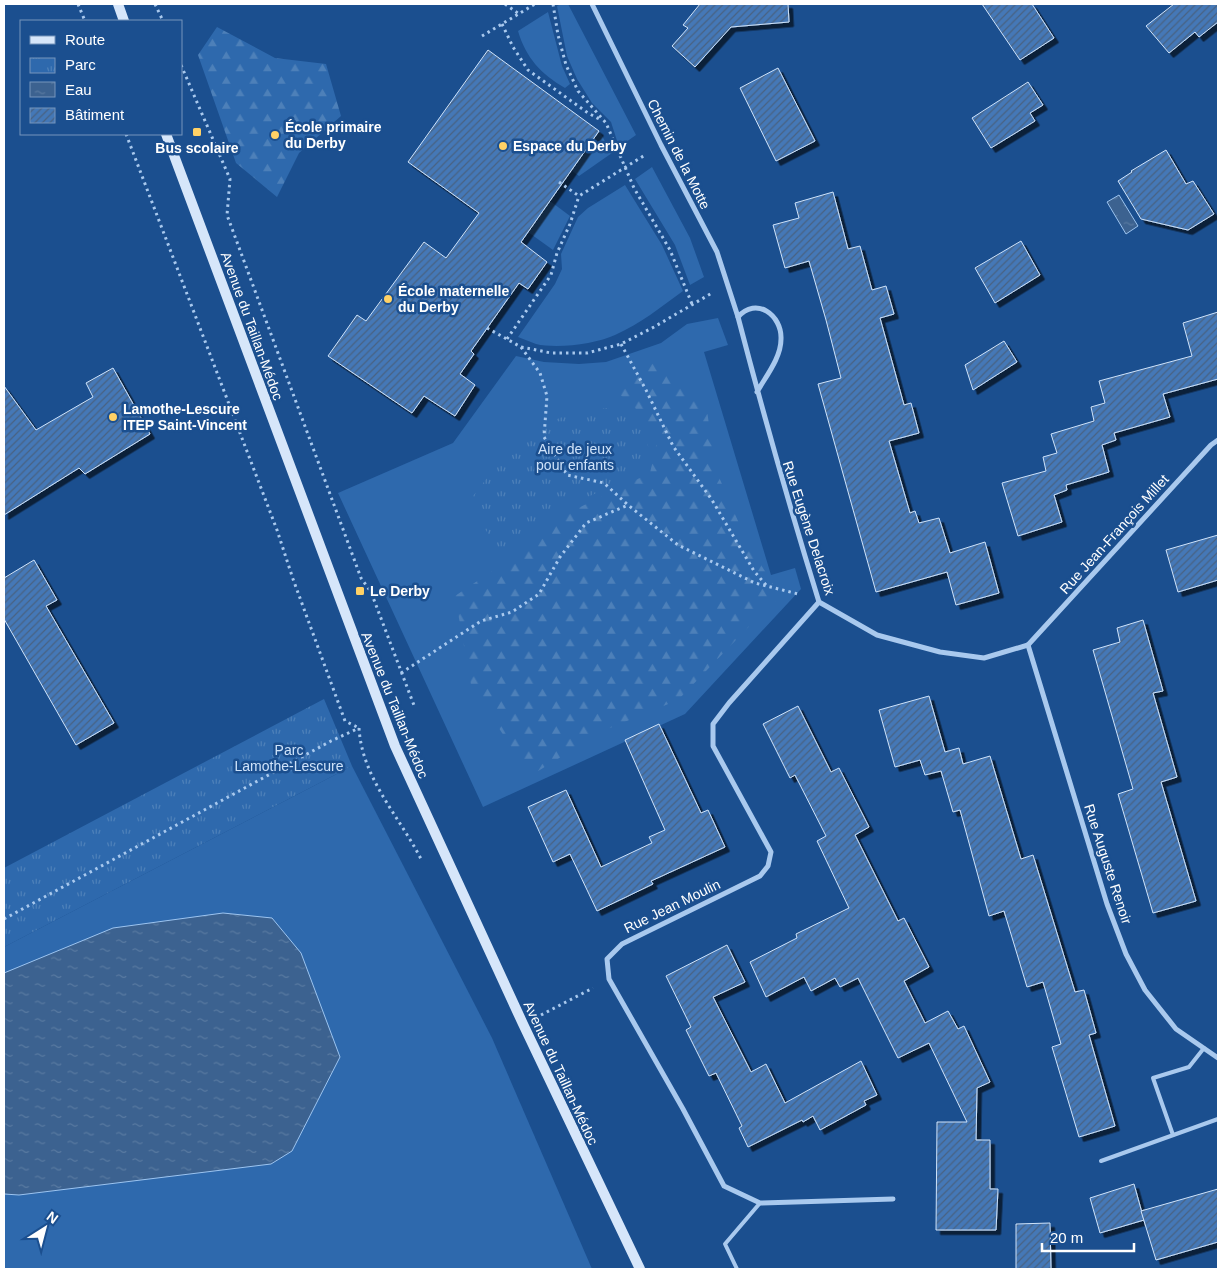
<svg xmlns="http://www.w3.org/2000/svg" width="1222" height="1273" font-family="Helvetica,sans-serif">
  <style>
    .grass { fill: #2e69ad }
    .forest { fill: url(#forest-firs) }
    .park { fill: url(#park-tufts) }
    .water { fill: url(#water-ripples); stroke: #9cc4f0 }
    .building { fill: url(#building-hatch); stroke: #cfe3fa; filter: url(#shadow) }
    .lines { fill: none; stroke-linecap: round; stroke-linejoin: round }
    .path { stroke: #a9c9ee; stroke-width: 3; stroke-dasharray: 2.5 4; stroke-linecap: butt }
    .lane { stroke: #a9c9ee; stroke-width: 4 }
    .street { stroke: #a9c9ee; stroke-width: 5 }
    .secondary { stroke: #d6e6fa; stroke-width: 10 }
    .poi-dot { fill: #ffd166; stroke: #1b4f8f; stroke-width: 2 }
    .labels { text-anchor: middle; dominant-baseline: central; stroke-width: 5; stroke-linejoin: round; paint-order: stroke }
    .poi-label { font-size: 14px; font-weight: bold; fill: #fff; stroke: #1b4f8f; text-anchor: start }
    .street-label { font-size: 14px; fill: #fff; stroke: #1b4f8f }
    .park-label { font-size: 14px; fill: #cfe3fa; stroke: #1b4f8f }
  </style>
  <defs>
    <pattern id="forest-firs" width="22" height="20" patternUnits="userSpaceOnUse" patternTransform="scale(1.25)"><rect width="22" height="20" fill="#2e69ad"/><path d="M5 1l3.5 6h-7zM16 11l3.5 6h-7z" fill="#4d80b9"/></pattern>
    <pattern id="park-tufts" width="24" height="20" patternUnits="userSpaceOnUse" patternTransform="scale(1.25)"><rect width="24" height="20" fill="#2e69ad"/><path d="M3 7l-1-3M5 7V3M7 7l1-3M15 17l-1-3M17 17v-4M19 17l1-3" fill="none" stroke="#4d80b9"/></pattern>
    <pattern id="water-ripples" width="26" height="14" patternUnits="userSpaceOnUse" patternTransform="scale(1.25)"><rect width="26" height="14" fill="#3c6290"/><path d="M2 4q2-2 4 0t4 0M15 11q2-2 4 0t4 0" fill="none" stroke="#597aa1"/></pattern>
    <pattern id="building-hatch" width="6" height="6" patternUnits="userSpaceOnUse" patternTransform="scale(1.25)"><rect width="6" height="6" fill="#4478b7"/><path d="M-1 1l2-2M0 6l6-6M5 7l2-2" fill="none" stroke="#486282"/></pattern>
    <filter id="shadow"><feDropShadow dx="4.5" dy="4.5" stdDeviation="0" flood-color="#0009"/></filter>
  </defs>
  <rect width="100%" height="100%" fill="#1b4f8f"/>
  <g class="grass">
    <polygon points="561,4 568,4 636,135 619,147 611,122 592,103 577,79 567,56 557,6"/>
    <path d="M548 12 562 66 570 84 565 88C541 74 526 58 518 31Z"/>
    <polygon points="599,131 612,153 579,176 571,170"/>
    <polygon points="652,167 690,238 704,277 690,285 675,245 635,179"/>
    <path d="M625 185 662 245 683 291C661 307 640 324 615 335 596 344 557 349 536 344 530 342 524 339 518 337L555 284 562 269 561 254 578 217 588 208Z"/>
    <polygon points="550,201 570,216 553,250 528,232"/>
    <polygon points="718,318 728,345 704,352 771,575 795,568 801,589 685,714 483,807 338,493 453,443 516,356 544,362 579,364 606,362 661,343 687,324"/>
    <polygon points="352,766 492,1038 592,1269 4,1269 4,947"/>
  </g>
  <g class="forest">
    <polygon points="217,27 275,58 326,64 341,116 299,153 277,197 236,163 198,55"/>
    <polygon points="656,357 706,403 715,468 748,544 781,597 762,613 678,700 605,730 530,776 471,685 455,596 501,565 568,513 650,473 658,437 632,404 611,388"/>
  </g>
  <g class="park">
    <polygon points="606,408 637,419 650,451 641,473 563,508 502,553 467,504 510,448 559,418"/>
    <polygon points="324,699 352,766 4,947 4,868"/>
  </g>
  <g class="water">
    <polygon points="1119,195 1138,226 1126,234 1107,202"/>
    <polygon points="223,913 272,918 301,953 340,1057 292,1151 271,1164 19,1195 4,1194 4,973 113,928"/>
  </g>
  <g class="building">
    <polygon points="700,4 788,4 789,22 731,27 695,67 672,46 688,28 683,25"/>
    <polygon points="982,4 1032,4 1054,38 1020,60"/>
    <polygon points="1174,4 1218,4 1218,22 1199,37 1195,32 1169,53 1146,26"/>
    <polygon points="488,50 599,131 521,242 547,262 528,289 519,283 471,351 474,354 460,374 475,385 455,416 424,396 412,413 328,356 357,315 366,321 424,242 446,258 479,213 408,162"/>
    <polygon points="778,68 815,141 776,161 740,88"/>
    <polygon points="1028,82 1043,105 1030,113 1035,121 991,148 972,118"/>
    <polygon points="1166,150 1186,184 1193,181 1214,214 1188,230 1141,219 1118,181 1132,172 1131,171"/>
    <polygon points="833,192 848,249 860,246 872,290 886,286 894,314 880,318 904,405 911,403 919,433 889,441 910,513 915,511 919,523 939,518 950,553 985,542 999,593 956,605 947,572 876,592 818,384 841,378 826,320 809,261 785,268 773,225 799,218 795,203"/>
    <polygon points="1021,241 1040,275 995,303 975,268"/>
    <polygon points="1218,312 1218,379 1163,394 1170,417 1114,433 1116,440 1102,445 1109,472 1066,485 1067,490 1054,495 1062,522 1018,536 1002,483 1046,471 1043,457 1057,453 1051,434 1094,421 1091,407 1105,403 1099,381 1192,356 1183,323"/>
    <polygon points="1004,341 1017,362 973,390 965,365"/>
    <polygon points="113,368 150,434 85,474 79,468 4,515 4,386 36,430 93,397 86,383"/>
    <polygon points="1218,535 1218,580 1178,592 1166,550"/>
    <polygon points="34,560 57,600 46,606 114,723 76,745 4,619 4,578"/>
    <polygon points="1143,620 1163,691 1153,693 1177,777 1161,782 1196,901 1153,913 1118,794 1133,789 1093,650 1120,642 1117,628"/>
    <polygon points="929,696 945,752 959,748 963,764 990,756 1021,859 1033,855 1075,992 1084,990 1096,1033 1089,1035 1115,1126 1079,1137 1052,1047 1061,1044 1043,982 1027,987 1004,911 989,916 960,810 953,812 941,771 925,775 920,760 895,767 879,710"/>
    <polygon points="798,706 831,772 839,768 869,827 855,835 898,921 904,918 929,967 904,981 925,1023 948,1011 958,1029 964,1026 990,1082 977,1088 976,1140 990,1140 990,1189 998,1189 996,1230 936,1230 937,1122 967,1122 929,1043 898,1058 858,978 840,987 835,978 811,991 804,977 766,997 750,962 797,938 796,934 849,908 817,841 826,836 795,775 790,778 763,724"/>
    <polygon points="659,724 701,813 708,810 725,847 651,881 653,884 597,911 570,854 553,862 528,807 566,790 601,867 652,843 649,837 665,830 625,740"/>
    <polygon points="727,945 745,982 713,997 751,1072 766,1064 785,1103 861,1061 877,1095 864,1101 866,1105 820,1130 813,1116 803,1122 802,1120 748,1147 739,1128 742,1126 716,1073 709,1076 686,1030 691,1027 666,976"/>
    <polygon points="1134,1184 1144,1220 1100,1233 1090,1198"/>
    <polygon points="1218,1189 1218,1242 1156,1260 1141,1211"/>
    <polygon points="1050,1223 1051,1269 1016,1269 1016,1224"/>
  </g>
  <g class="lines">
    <g class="path">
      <polyline points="78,4 85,21"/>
      <polyline points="155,4 163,21"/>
      <polyline points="505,4 519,14"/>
      <polyline points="553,4 558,35 566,65 578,91 606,123 634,188 670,250 692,304"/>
      <polyline points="502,24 513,47 528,70 588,113 601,120"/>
      <polyline points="482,36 535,4"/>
      <polyline points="181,65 230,179 227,215 361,578 371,592 415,708"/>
      <polyline points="126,134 277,530 293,579 345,721 359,728"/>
      <polyline points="559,182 579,196 645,155"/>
      <polyline points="487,328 521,347 551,353 587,353 621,344 654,327 712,293"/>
      <polyline points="507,339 551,275 557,253 570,224 579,196"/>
      <polyline points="621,344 646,390 673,446 712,500 754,571 766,585"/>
      <polyline points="521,347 540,373 547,396 544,437 567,475 604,483 628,505 678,545 755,583 798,594"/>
      <polyline points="401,673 481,621 512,612 539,594 560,557 586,523 628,505"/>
      <path d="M359 728C362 778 399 816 421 859"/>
      <polyline points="4,919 331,741 359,728"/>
      <polyline points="541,1015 593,988"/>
    </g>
    <g class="lane">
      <polyline points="1173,1135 1153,1078 1189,1067 1204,1048"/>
      <polyline points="1101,1161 1218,1119"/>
      <polyline points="737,1269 725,1244 760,1203"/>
    </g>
    <g class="street">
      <polyline points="592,4 661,145 717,252 738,317"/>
      <path d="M757 392C766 376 781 358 781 339 782 315 756 296 738 317 763 413 790 508 819 602L877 635 940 652 984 658 1028 645"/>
      <polyline points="819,602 729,703 713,724 713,746 771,852 768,866 760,876 622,944 607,959 609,979 683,1109 724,1186 760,1203 893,1199"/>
      <polyline points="1028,645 1107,904 1126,954 1145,990 1176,1029 1218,1058"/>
      <polyline points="1028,645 1211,445 1218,440"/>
    </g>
    <g class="secondary">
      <polyline points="118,4 124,21"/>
      <polyline points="166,134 395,746 523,1024 640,1269"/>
    </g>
  </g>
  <g class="poi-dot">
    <rect x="192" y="127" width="10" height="10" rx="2.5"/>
    <circle cx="275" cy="135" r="5"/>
    <circle cx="503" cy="146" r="5"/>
    <circle cx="388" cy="299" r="5"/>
    <circle cx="113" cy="417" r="5"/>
    <rect x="355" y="586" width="10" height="10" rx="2.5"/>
  </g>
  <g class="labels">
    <g class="poi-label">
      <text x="285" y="127">École primaire<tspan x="285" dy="16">du Derby</tspan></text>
      <text x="513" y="146">Espace du Derby</text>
      <text x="197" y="148" text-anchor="middle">Bus scolaire</text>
      <text x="398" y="291">École maternelle<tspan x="398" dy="16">du Derby</tspan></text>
      <text x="123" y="409">Lamothe-Lescure<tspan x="123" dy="16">ITEP Saint-Vincent</tspan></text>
      <text x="370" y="591">Le Derby</text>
    </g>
    <g class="street-label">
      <text transform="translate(679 154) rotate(63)">Chemin de la Motte</text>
      <text transform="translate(252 326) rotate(70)">Avenue du Taillan-Médoc</text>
      <text transform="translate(809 528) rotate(72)">Rue Eugène Delacroix</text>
      <text transform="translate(1114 534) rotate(-48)">Rue Jean-François Millet</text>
      <text transform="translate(395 705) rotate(68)">Avenue du Taillan-Médoc</text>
      <text transform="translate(1108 864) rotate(72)">Rue Auguste Renoir</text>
      <text transform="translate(672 906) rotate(-26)">Rue Jean Moulin</text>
      <text transform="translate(561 1073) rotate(65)">Avenue du Taillan-Médoc</text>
    </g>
    <g class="park-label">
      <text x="575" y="449">Aire de jeux<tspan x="575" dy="16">pour enfants</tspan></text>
      <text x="289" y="750">Parc<tspan x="289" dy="16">Lamothe-Lescure</tspan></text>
    </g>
  </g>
  <rect width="1222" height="1273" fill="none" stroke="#ffffff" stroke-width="10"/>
  <rect x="20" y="20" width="162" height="115" fill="#1b4f8f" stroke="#7695bc"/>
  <rect x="30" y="36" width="25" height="8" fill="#d6e6fa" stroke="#7695bc"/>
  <text x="65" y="45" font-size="15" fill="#ffffff">Route</text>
  <rect x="30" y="58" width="25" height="15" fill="url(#park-tufts)" stroke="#7695bc"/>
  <text x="65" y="70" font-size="15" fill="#ffffff">Parc</text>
  <rect x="30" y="82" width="25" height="15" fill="url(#water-ripples)" stroke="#7695bc"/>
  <text x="65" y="95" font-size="15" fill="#ffffff">Eau</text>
  <rect x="30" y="108" width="25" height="15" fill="url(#building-hatch)" stroke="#7695bc"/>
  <text x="65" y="120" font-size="15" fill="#ffffff">Bâtiment</text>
  <g transform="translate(45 1228) rotate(36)" stroke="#1b4f8f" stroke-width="4" paint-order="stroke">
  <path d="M0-4L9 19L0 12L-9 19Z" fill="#ffffff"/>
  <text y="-8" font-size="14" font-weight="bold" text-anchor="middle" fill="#ffffff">N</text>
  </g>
  <path d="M1042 1243v8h92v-8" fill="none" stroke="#ffffff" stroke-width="2.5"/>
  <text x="1050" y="1243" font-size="15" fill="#ffffff" stroke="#1b4f8f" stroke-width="4" paint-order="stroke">20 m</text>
</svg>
